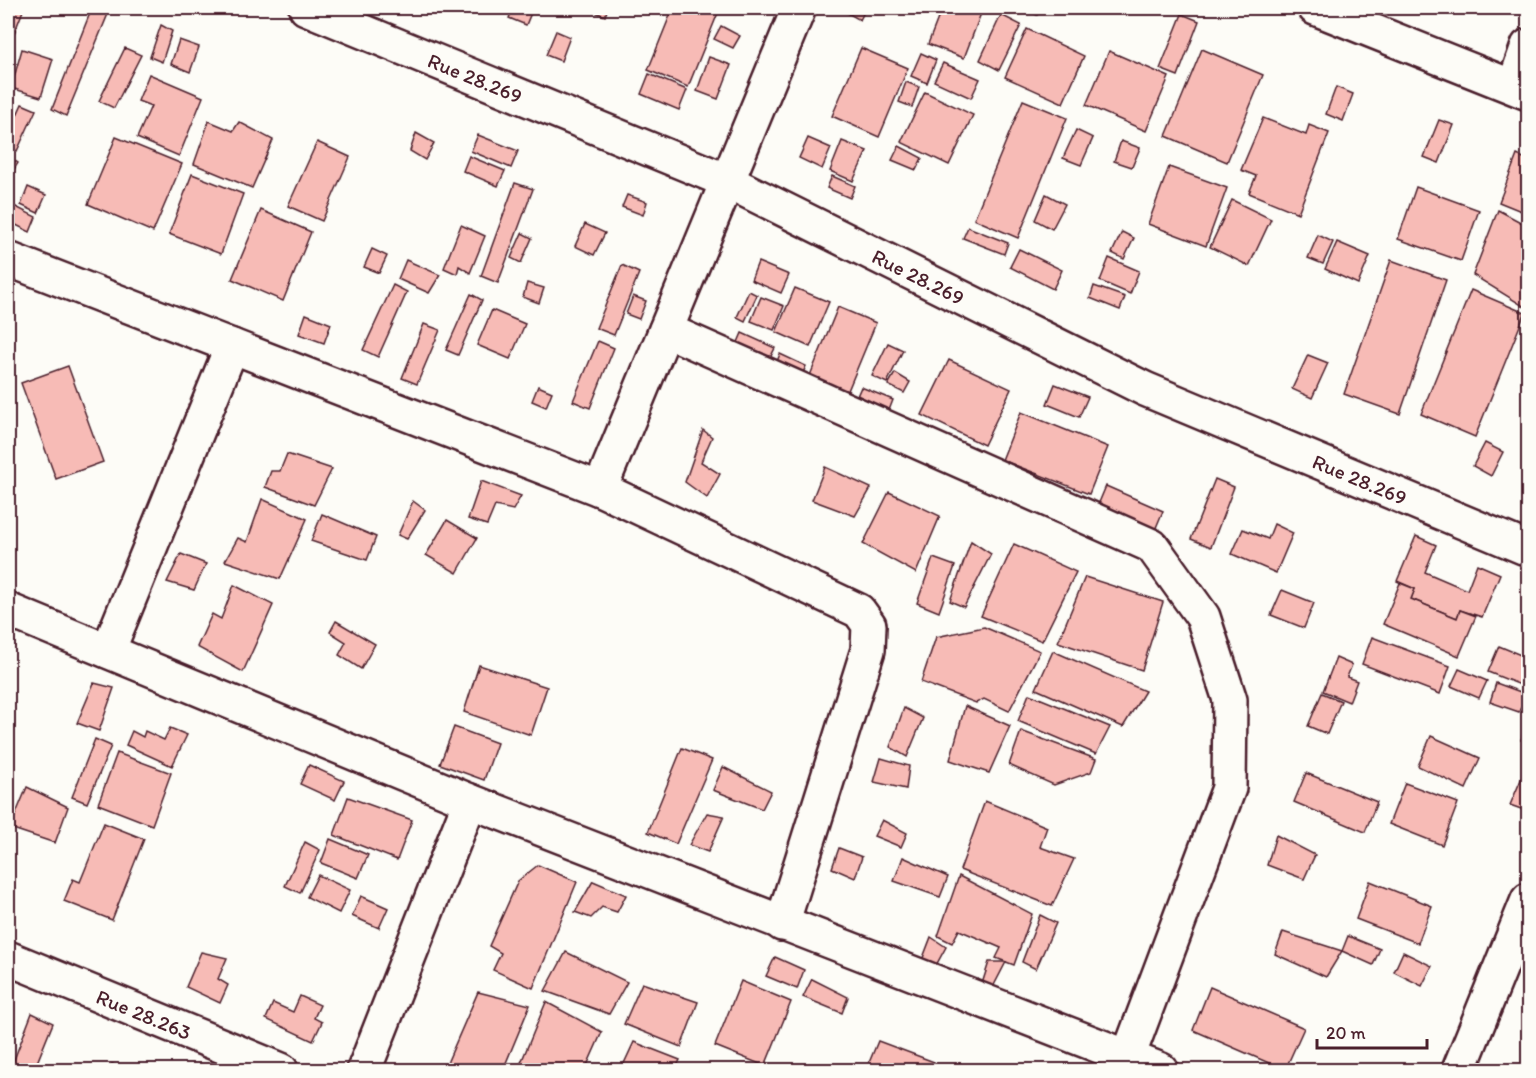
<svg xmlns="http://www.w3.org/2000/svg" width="1536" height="1078" font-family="Itim,sans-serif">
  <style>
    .building { fill: #f7bbb6; stroke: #4a1f2b; stroke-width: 1.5 }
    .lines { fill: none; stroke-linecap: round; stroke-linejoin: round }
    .street-casing { stroke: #4a1f2b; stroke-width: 38 }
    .street { stroke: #fdfcf7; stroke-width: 33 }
    .labels { text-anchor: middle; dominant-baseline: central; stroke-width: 5; stroke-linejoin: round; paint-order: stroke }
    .street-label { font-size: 21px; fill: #4a1f2b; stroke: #fdfcf7 }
  </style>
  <rect width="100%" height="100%" fill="#fdfcf7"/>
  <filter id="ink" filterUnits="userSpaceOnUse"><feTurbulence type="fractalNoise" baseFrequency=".0167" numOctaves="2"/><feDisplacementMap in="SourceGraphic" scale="12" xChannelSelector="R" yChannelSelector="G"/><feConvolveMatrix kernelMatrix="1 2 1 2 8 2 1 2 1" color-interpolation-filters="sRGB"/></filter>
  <g filter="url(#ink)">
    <g class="building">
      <polygon points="8,8 24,8 11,41 8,39"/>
      <polygon points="92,8 98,8 108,14 66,116 52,109"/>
      <polygon points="513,8 533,8 526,25 509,18"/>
      <polygon points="592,8 608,8 605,16 590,10"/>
      <polygon points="673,8 720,8 688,87 648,70"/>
      <polygon points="846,8 866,8 860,20 844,11"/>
      <polygon points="942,8 983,8 964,58 928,44"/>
      <polygon points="1030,8 1041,8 1037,15 1028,11"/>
      <polygon points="1182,14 1199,21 1178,76 1160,69"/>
      <polygon points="1001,15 1021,25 999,70 980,60"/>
      <polygon points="161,25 172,31 162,62 150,57"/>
      <polygon points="721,26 740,36 733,48 714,39"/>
      <polygon points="1027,29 1084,56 1063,103 1005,77"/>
      <polygon points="556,31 570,37 561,61 546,55"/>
      <polygon points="179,40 199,47 190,72 171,64"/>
      <polygon points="125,48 141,55 114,108 99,101"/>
      <polygon points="861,48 908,68 879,137 832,116"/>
      <polygon points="22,49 53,59 41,97 11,88"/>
      <polygon points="1202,49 1263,75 1227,162 1166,136"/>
      <polygon points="1109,51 1169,77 1146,131 1086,105"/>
      <polygon points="921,53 936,60 927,83 911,76"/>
      <polygon points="709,57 731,65 718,99 697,91"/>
      <polygon points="943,63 980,79 971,98 934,81"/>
      <polygon points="149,74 203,97 179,156 137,138 151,106 138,101"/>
      <polygon points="649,74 687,90 679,110 641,94"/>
      <polygon points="906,82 919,87 912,107 899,102"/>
      <polygon points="1336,87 1353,94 1343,121 1326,114"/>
      <polygon points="925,92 973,115 949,165 901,142"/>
      <polygon points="1023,100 1067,118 1018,238 974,219"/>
      <polygon points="22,104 36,110 17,151 8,147 8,135"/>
      <polygon points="1263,118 1306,135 1309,125 1329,133 1298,213 1249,193 1256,176 1241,170"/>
      <polygon points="1439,120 1454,125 1439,163 1424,157"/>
      <polygon points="209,121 233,131 239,122 273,140 252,188 194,164"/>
      <polygon points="1076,130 1093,138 1081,165 1063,158"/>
      <polygon points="416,133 434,143 425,160 410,151"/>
      <polygon points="478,135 518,151 511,168 471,151"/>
      <polygon points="116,137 182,164 153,232 88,204"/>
      <polygon points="808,138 831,148 822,169 799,158"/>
      <polygon points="842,141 867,151 853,181 830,171"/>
      <polygon points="1121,141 1140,148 1132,167 1114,161"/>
      <polygon points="317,142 350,157 322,221 288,206"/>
      <polygon points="899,146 922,158 916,170 892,160"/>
      <polygon points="1517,155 1528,160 1528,206 1526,213 1499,202"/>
      <polygon points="8,156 18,163 8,179"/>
      <polygon points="469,156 505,171 498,186 463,171"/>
      <polygon points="1169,167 1227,188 1206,246 1148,224"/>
      <polygon points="192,174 243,194 221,254 169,234"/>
      <polygon points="832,176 855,186 850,198 827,188"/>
      <polygon points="515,183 533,189 498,283 481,276"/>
      <polygon points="28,187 46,195 38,213 21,205"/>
      <polygon points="1416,187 1479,210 1461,261 1398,239"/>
      <polygon points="1046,194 1065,204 1052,229 1035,220"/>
      <polygon points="627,195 647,202 643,215 622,207"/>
      <polygon points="1232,200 1271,219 1249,266 1210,247"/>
      <polygon points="8,203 36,217 30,232 8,221"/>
      <polygon points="261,210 311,232 283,301 232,279"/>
      <polygon points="1498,210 1528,226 1528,309 1473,275"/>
      <polygon points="585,224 605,233 594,255 575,246"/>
      <polygon points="461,225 485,236 470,273 459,266 457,274 444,268"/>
      <polygon points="968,227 1008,243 1004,254 963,238"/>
      <polygon points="1122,232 1134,238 1124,259 1112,253"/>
      <polygon points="522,233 532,238 521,263 511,258"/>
      <polygon points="1318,235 1333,242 1323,264 1308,258"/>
      <polygon points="1337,242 1370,256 1358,284 1325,269"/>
      <polygon points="372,249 387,256 379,273 364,267"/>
      <polygon points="1019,249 1062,270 1053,289 1010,267"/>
      <polygon points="1109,258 1139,271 1130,294 1100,281"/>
      <polygon points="406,260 440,275 429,293 398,279"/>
      <polygon points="1391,260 1446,280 1400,414 1344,394"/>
      <polygon points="758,262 789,275 781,293 751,280"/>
      <polygon points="622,265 639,273 614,335 596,328"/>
      <polygon points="527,283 544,288 539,303 523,297"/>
      <polygon points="393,285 407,292 378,357 363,350"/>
      <polygon points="1094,286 1125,297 1120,310 1090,298"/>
      <polygon points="795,288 829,302 810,347 776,332"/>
      <polygon points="1471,290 1525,313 1475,437 1421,414"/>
      <polygon points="749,291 757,295 745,321 737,317"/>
      <polygon points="471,294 482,300 458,355 446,350"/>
      <polygon points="633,296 646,301 639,319 626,314"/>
      <polygon points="761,297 784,306 774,330 751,321"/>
      <polygon points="838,307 876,323 847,393 809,378"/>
      <polygon points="492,310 525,324 510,359 477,345"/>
      <polygon points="306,314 331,324 324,343 299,334"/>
      <polygon points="424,324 440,330 417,384 402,378"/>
      <polygon points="742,333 775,348 765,368 733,354"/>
      <polygon points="598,341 614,348 590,408 573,401"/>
      <polygon points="888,343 903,350 887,383 872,376"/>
      <polygon points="780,354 806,366 799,382 773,371"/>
      <polygon points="1308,355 1328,363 1312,398 1292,389"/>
      <polygon points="949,360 1011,389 984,445 922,415"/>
      <polygon points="68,366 103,462 56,479 21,383"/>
      <polygon points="895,373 910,382 904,393 888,385"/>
      <polygon points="1055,384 1088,397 1079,417 1047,404"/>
      <polygon points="538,386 552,392 546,407 532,401"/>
      <polygon points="861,387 893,400 886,418 853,405"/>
      <polygon points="1021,412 1108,447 1089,494 1002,460"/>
      <polygon points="703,430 712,437 701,462 720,474 707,498 685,482"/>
      <polygon points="1485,443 1503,452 1491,476 1473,466"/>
      <polygon points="287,454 332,469 314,505 265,487 271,471 280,471"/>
      <polygon points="825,467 871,488 855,516 812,500"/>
      <polygon points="1215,479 1234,487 1211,547 1191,539"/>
      <polygon points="481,481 521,496 513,510 495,506 487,525 468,519"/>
      <polygon points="1106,486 1163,511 1155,530 1098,505"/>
      <polygon points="889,492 940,516 916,573 863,544"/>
      <polygon points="262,499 307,519 280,579 225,561 238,538 247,542"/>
      <polygon points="413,501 425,510 407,539 398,535"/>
      <polygon points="322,514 376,537 367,560 311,541"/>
      <polygon points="447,520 477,538 457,573 426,555"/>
      <polygon points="1274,524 1293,533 1276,573 1232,554 1243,529 1268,539"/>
      <polygon points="1416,536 1436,545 1425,572 1467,590 1477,564 1500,574 1482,617 1460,610 1457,618 1411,599 1415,589 1397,581"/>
      <polygon points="971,541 991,554 964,607 950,601"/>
      <polygon points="1014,544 1076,572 1042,641 981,616"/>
      <polygon points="181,554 206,564 194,590 167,582"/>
      <polygon points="933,558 955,566 939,612 917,603"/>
      <polygon points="1085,577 1163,602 1142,670 1058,642"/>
      <polygon points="1400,583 1415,589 1411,599 1457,618 1460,610 1476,616 1459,656 1383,624"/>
      <polygon points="234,585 273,605 243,672 197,647 212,614 221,619"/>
      <polygon points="1282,590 1314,603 1304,628 1271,615"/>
      <polygon points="336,621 375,644 361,669 339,655 346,642 330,632"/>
      <polygon points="984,627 1040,651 1009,711 984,699 976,703 921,682 936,637"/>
      <polygon points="1372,637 1450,666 1440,694 1362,664"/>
      <polygon points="1499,646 1528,658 1528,688 1488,672"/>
      <polygon points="1053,651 1145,691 1123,727 1036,689"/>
      <polygon points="1336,658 1352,665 1347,677 1357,681 1349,702 1323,691"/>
      <polygon points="479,665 547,687 531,735 464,712"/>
      <polygon points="1459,669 1487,681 1479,698 1451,686"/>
      <polygon points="94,683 114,688 99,731 77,723"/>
      <polygon points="1496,683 1526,694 1519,712 1490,702"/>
      <polygon points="1322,693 1341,701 1327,734 1308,726"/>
      <polygon points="1029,694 1110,727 1096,754 1018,721"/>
      <polygon points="965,706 1010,726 989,773 950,760"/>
      <polygon points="904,708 923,718 907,757 890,747"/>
      <polygon points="1528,719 1528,742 1521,740"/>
      <polygon points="454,727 497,743 484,780 440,764"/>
      <polygon points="170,728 187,735 172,766 126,745 132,731 143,737 145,731 164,740"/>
      <polygon points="1021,731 1096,759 1091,772 1054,785 1009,765"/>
      <polygon points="1431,736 1480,758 1466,789 1418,766"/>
      <polygon points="95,739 111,746 87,803 72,797"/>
      <polygon points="682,748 712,760 676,844 648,832"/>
      <polygon points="117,753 171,773 152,825 98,804"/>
      <polygon points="881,758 909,766 906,789 874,782"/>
      <polygon points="309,765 344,781 335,800 300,784"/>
      <polygon points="723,767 771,791 762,809 713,790"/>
      <polygon points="1306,773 1377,802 1365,832 1294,802"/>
      <polygon points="1523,775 1528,777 1528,799 1524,810 1510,805"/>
      <polygon points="1405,783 1458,803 1442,845 1389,824"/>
      <polygon points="27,787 68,807 55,843 10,828"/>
      <polygon points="348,797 412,820 397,860 334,835"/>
      <polygon points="985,801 1047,827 1040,847 1074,859 1052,906 960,870"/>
      <polygon points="707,813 724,816 708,852 689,845"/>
      <polygon points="882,820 907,833 901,847 874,836"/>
      <polygon points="104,823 144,839 112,920 64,901 73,879 80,882"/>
      <polygon points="1276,835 1315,855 1304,879 1267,865"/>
      <polygon points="330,839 368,855 358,878 321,863"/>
      <polygon points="305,842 320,850 300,893 285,886"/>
      <polygon points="839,848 862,857 855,878 832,868"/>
      <polygon points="903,857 948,877 940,897 894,881"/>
      <polygon points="538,865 577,882 533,988 493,970 501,953 489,946 518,881"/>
      <polygon points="318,875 350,890 339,913 307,897"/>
      <polygon points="959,876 1032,914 1014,965 996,958 1001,948 959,930 952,943 938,936"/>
      <polygon points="593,881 626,895 617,912 602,907 591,918 575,912"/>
      <polygon points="1370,881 1432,906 1418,943 1356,919"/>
      <polygon points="361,896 388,908 379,928 352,916"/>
      <polygon points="1040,915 1056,923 1036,969 1022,962"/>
      <polygon points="1283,932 1342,951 1326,977 1275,954"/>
      <polygon points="1348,936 1380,949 1373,965 1342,951"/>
      <polygon points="931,937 946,947 935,967 921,963"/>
      <polygon points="201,952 227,958 218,979 228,985 220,1003 186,987"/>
      <polygon points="566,952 627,982 609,1014 545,991"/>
      <polygon points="1403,952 1432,966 1422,986 1394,972"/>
      <polygon points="775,957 804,970 797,989 766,976"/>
      <polygon points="989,962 1006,962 990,993 981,987"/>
      <polygon points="812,979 848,997 842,1013 803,997"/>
      <polygon points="741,981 791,1002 765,1066 715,1046"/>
      <polygon points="642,983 698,1002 681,1047 624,1024"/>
      <polygon points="1210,987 1304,1028 1285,1070 1193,1030"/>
      <polygon points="478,992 530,1005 503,1070 444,1070"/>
      <polygon points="300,996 320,1005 314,1018 322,1022 313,1041 266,1019 273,1003 293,1012"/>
      <polygon points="546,1002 602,1032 585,1070 518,1070"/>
      <polygon points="32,1013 53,1023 34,1070 10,1070"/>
      <polygon points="878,1041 934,1062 931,1070 866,1070"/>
      <polygon points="634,1042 680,1060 675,1070 621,1070"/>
      <polygon points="112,1064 128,1070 110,1070"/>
    </g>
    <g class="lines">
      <defs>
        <g id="street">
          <path id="s1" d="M306 8 727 181 1145 389 1528 549"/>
          <polyline points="1315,8 1528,93"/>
          <polyline points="1514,86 1528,46"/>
          <polyline points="8,259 600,489 859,611 869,625 868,650 782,924"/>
          <polyline points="666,330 1152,546 1203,617 1230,700 1229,788 1123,1070"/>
          <polyline points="600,489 799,8"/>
          <polyline points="8,610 470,801 1161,1070"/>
          <polyline points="108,651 232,346"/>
          <path id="s2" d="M8 958 281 1070"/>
          <polyline points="364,1070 470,801"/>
          <polyline points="1459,1070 1528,900"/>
        </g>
      </defs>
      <use href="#street" class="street-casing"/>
      <use href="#street" class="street"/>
    </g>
  </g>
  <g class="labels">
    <g class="street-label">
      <text stroke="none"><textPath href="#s1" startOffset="183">Rue 28.269</textPath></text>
      <text stroke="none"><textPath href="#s1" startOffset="669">Rue 28.269</textPath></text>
      <text stroke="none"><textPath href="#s1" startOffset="1155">Rue 28.269</textPath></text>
      <text stroke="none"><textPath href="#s2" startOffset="147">Rue 28.263</textPath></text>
    </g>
  </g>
  <rect width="1536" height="1078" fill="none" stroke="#fdfcf7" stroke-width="30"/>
  <rect x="15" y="15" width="1506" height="1048" fill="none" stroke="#4a1f2b" stroke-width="2" filter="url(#ink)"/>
  <path d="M1317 1039v9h110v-9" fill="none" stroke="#4a1f2b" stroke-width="3"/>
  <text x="1326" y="1039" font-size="18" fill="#4a1f2b" stroke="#fdfcf7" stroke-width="4.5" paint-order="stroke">20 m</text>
</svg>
